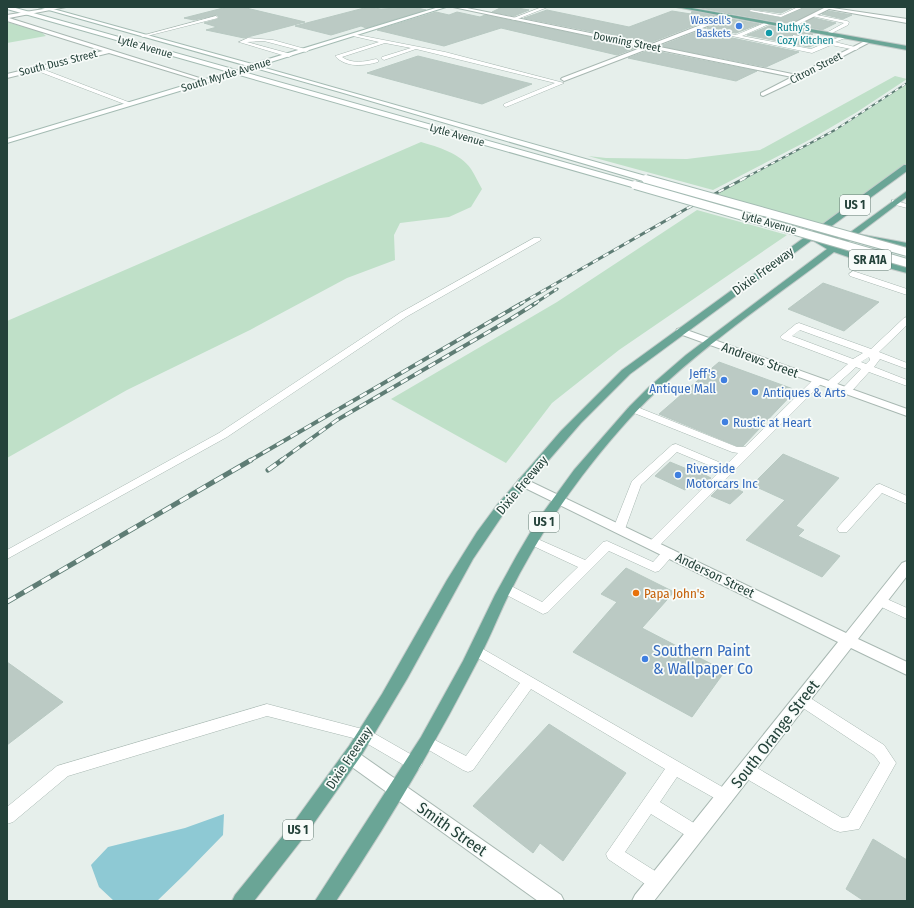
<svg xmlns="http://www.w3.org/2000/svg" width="914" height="908" font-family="'Fira Sans Condensed',sans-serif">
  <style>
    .green { fill: #bfe0c8 }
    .water { fill: #8ec9d4 }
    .building { fill: #bbcac4; stroke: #b8c9c2 }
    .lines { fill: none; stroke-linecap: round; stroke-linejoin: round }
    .lane-casing { stroke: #a8b8b2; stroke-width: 1 }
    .street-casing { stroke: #a8b8b2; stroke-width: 2 }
    .secondary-casing { stroke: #a4bbb3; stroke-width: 2 }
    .primary-casing { stroke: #c2cac8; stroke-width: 2 }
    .lane { fill: #fff; fill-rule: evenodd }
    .street { fill: #fff; fill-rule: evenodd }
    .secondary { fill: #fff; fill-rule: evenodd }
    .primary { fill: #6aa596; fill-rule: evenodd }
    .rail-far3-casing { stroke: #5f7d75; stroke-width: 2 }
    .rail-far2-casing { stroke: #5f7d75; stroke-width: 3 }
    .rail-far1-casing { stroke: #5f7d75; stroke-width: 4 }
    .rail-casing { stroke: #5f7d75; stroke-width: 5 }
    .rail-far3 { stroke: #f7fbf9; stroke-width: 1.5; stroke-dasharray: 4; stroke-linecap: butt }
    .rail-far2 { stroke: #f7fbf9; stroke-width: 2; stroke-dasharray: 6; stroke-linecap: butt }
    .rail-far1 { stroke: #f7fbf9; stroke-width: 2.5; stroke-dasharray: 8; stroke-linecap: butt }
    .rail { stroke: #f7fbf9; stroke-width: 3.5; stroke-dasharray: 10; stroke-linecap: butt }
    .secondary-bridge-casing { stroke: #a4bbb3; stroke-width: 10; stroke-linecap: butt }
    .secondary-bridge { stroke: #fff; stroke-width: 8 }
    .shop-dot { fill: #3f7fe0; stroke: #f7fbf9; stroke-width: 1.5 }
    .culture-dot { fill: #0f9aa8; stroke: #f7fbf9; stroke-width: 1.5 }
    .food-dot { fill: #e8710a; stroke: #f7fbf9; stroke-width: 1.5 }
    .labels { text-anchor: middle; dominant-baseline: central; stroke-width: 3.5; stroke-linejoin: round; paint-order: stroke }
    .far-shop-label { font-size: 11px; fill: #366cbe; stroke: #f7fbf9; text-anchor: end }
    .far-culture-label { font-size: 11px; fill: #0d838f; stroke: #f7fbf9; text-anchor: start }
    .far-street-label { font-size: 11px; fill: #24423a; stroke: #f7fbf9 }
    .shield { fill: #f7fbf9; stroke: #637a73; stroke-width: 1 }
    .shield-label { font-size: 12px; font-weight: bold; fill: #24423a }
    .street-label { font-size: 13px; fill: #24423a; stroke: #f7fbf9 }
    .shop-label { font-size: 13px; fill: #366cbe; stroke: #f7fbf9; text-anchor: start }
    .food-label { font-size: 13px; fill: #c56008; stroke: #f7fbf9; text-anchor: start }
    .near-shop-label { font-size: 16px; fill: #366cbe; stroke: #f7fbf9; text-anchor: start }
    .near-street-label { font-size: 16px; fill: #24423a; stroke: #f7fbf9 }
  </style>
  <rect width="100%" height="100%" fill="#e6efeb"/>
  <g class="green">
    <polygon points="7,22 41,32 46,36 7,43"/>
    <polygon points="895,76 907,79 857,112 811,139 713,190 588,156 606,158 687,159 760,150"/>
    <polygon points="907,83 907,167 824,227 709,197 816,140 862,113"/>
    <path d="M421 142C438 147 460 153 471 169 475 175 478 182 482 189L471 207 449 217 400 223 394 235 395 260 347 278 250 330 127 390 7 458V321Z"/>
    <polygon points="697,210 787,235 619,350 552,403 506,463 391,399 557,302"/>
  </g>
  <polygon class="water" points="224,814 223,835 186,873 157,901 114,901 99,887 91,865 108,847 185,828"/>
  <g class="building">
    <polygon points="227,7 242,7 305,22 244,38 206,30 217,27 204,23 218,19 219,18 217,15 194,20 184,18"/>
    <polygon points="368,7 381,9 414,7 426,10 366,28 361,26 331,35 295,26"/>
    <polygon points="502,7 512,7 529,10 514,16 492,12"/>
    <polygon points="695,7 794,7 781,13 751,9 748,11 749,12 781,18 805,7 823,7 789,24"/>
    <polygon points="547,10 629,27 672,11 691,14 692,11 719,16 649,43 524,18"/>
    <polygon points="829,11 852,15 843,19 822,14"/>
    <polygon points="436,12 449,15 457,12 480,17 485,15 638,47 617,55 501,28 444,46 377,30"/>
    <polygon points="814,18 836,23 822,30 799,25"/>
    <polygon points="731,19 759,24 736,33 707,28"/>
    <polygon points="769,26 813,34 809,36 793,34 792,37 801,40 800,41 816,44 809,47 747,35"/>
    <polygon points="699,31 799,52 766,67 660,46"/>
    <polygon points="650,50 757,71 736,81 628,58"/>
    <polygon points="418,56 532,84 482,104 367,73"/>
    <polygon points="823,283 879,302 844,331 788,309"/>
    <polygon points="719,362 796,390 743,446 737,446 659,414"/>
    <polygon points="783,454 839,478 796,526 804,530 798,536 840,556 822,577 746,540 785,500 752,485"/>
    <polygon points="670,462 687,469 689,467 711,478 699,490 690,486 685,490 655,476"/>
    <polygon points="724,483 743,492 730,504 711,496"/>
    <polygon points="626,568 674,592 642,628 725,671 692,717 573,652 617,602 601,594"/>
    <polygon points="7,662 63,702 7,745"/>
    <polygon points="549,724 626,773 563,861 540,843 533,853 473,806"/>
    <polygon points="873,839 907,860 907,901 864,901 846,889"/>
  </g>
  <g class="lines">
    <defs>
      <g id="lane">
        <polygon points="542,7 548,7 515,20 511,19"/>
        <polygon points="798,7 804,7 781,17 749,11 751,10 781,15"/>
        <polygon points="812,14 847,21 849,22 848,25 828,35 826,33 844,23 812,16"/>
        <polygon points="216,16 218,18 143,37 141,36"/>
        <polygon points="767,22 769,24 742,36 811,49 825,43 793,37 793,35 829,41 843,36 845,38 835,42 859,48 856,50 831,45 812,53 694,28 696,27 736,35"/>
        <path d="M353 34 445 52 564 83 506 107 504 106V104L555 83 416 49 384 60 381 58 382 57 411 48 385 43 342 57C352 64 364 62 376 59L378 60V62C364 66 346 68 335 56L379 42 353 36Z"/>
        <polygon points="248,38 273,40 309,50 306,52 264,41 247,42 291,54 292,55 289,57 239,42"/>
        <polygon points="37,67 131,103 132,104 127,105 35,70 35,68"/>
        <polygon points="892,200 907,204 907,208 892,204"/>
        <polygon points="534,238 540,238 541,240 406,317 227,437 7,559 7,550 219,433 400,313"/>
        <polygon points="853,271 907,289 907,295 850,276 849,274"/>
        <path d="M907 317V325L879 352 907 363V369L880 359 874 367 907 380V386L869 372 850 393H842L841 391 842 389 861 369 856 367 834 387H826L825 385 826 383 848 364 782 339 780 337 796 324 799 323 871 349 904 318ZM800 330 863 353 853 359 792 336ZM869 357 870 360 866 364 861 362Z"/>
        <polygon points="818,378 823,381 822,383 657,548 653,549 649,548 647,545 649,542 738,453 732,452 629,411 628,409 629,407 637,407 737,447 745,447 814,379"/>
        <polygon points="676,444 721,463 723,465 721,467 713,467 677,452 641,485 625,529 623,532 615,532 613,529 632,481 672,445"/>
        <polygon points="880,484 907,496 907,504 882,493 847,532 839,532 837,529 839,526 876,485"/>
        <path d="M533 537 585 560 603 542 607 541 653 562C659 556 664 547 673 550L675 553 659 571 655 572 609 551 548 612 543 614 501 592 500 589 501 586 506 584 511 586 542 602 578 567 529 544 527 541 529 538Z"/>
        <polygon points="880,596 907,608 907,619 875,604 873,601 875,598"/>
        <polygon points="476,645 731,792 733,797 731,802 725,804 677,777 660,802 702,828 704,833 702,838 696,840 690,838 651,814 625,852 663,876 666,882 663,888 657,890 651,888 608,859 606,854 665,769 531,689 473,770 468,772 463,770 422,746 419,742 422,738 427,736 466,756 520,683 471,654 469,650 471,646"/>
        <polygon points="802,694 807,696 884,745 896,763 859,829 840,832 834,830 740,775 738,770 740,765 746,763 752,765 842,818 848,817 880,763 874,755 797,704 795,700 797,696"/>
        <polygon points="267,704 370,731 419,759 422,764 419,769 414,771 361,740 267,716 68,776 13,822 7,824 7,807 57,766"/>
      </g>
      <g id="street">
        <polygon points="56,7 66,7 9,18 209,81 204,82 109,53 7,78 7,74 103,51 7,21 7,15"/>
        <polygon points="453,7 462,7 649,45 729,14 732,16 731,17 655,46 797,75 867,40 872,41 803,77 802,78 799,79 763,96 761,95 761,93 792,77 650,48 564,81 561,79 562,78 643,47"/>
        <polygon points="826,7 907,19 907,23 829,9 791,28 786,27"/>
        <polygon points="681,328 907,409 907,416 677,333 676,331 677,329"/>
        <polygon points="523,478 846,633 902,563 907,561 907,576 858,639 907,662 907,675 851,648 654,901 632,901 635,895 838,642 519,485 517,482 519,479"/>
        <polygon points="351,750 357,752 561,895 564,901 538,901 345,762 343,757 345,752"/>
      </g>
      <g id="secondary">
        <polygon points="7,7 12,7 638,183 639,185 635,187 632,187 236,74 7,143 7,139 229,72 7,9"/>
        <polygon points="38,7 46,7 252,64 439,7 446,7 258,66 649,177 650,179 649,181 643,181 340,92"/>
      </g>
      <g id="primary">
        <polygon points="676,7 686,7 907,46 907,50"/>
        <path d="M904 165H907V171L822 233 848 234 907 191V197L858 234 907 243V247L851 239 840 248 860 255 907 267V273L854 259 834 252C775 297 711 340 657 391 630 416 605 446 582 476 554 513 529 554 508 596 497 619 488 642 476 664 434 746 387 825 336 901H315L421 737 463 661 495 595 517 555 537 521 574 470 629 407 649 387 686 355 827 249 812 240 630 374 581 423 514 500 502 516 473 559 407 679 361 756 307 833 254 901H232L235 895 294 822 349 746 382 694 447 580 477 532 497 505 561 431 622 370ZM821 238H841L833 245Z"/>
      </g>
    </defs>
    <use href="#lane" class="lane-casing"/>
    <use href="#street" class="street-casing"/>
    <use href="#secondary" class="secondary-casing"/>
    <use href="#primary" class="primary-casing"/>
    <use href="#lane" class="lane"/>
    <use href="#street" class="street"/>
    <use href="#secondary" class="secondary"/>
    <use href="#primary" class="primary"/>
    <defs>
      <polyline id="rail-far3" points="743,179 835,130 907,83"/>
      <g id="rail-far2">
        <polyline points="520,304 686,209 745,178"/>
        <polyline points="534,304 557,289"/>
      </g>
      <g id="rail-far1">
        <polyline points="249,461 522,303"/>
        <polyline points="280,461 337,420 509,320 536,303"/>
      </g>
      <g id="rail">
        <polyline points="268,470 282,460"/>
        <polyline points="7,602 251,460"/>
      </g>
    </defs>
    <use href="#rail-far3" class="rail-far3-casing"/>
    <use href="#rail-far2" class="rail-far2-casing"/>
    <use href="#rail-far1" class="rail-far1-casing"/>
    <use href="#rail" class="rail-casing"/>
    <use href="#rail-far3" class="rail-far3"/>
    <use href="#rail-far2" class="rail-far2"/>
    <use href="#rail-far1" class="rail-far1"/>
    <use href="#rail" class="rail"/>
    <defs>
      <g id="secondary-bridge">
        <polyline points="646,179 907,252"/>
        <polyline points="635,185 907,263"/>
      </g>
    </defs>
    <use href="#secondary-bridge" class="secondary-bridge-casing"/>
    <use href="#secondary-bridge" class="secondary-bridge"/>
  </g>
  <g class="shop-dot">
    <circle cx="739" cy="26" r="4"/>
    <circle cx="724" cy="380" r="4"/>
    <circle cx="755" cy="392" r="4"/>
    <circle cx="725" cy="422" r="4"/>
    <circle cx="678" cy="475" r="4"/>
    <circle cx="645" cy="659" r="4"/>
  </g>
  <circle class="culture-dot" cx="769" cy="33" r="4"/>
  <circle class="food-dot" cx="636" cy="593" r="4"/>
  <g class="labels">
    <g class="far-shop-label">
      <text x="731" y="20">Wassell's<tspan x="731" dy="13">Baskets</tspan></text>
    </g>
    <g class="far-culture-label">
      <text x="777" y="27">Ruthy's<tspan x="777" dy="13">Cozy Kitchen</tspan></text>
    </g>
    <g class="far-street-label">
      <text transform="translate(627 42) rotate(11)">Downing Street</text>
      <text transform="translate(145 47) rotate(16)">Lytle Avenue</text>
      <text transform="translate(58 63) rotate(-14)">South Duss Street</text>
      <text transform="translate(816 68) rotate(-27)">Citron Street</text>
      <text transform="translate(226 75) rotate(-17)">South Myrtle Avenue</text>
      <text transform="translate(457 135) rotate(16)">Lytle Avenue</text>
      <text transform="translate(769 223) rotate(16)">Lytle Avenue</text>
    </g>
    <g class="shield">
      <rect x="840" y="195" width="30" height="20" rx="3"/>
      <rect x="849" y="250" width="42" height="20" rx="3"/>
      <rect x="529" y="512" width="30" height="20" rx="3"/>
      <rect x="283" y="820" width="30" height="20" rx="3"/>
    </g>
    <g class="shield-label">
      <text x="855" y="205">US 1</text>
      <text x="870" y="260">SR A1A</text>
      <text x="544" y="522">US 1</text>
      <text x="298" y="830">US 1</text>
    </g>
    <g class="street-label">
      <text transform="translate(763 271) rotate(-36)">Dixie Freeway</text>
      <text transform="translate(760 360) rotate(20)">Andrews Street</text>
      <text transform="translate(522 485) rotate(-50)">Dixie Freeway</text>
      <text transform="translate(715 575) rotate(26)">Anderson Street</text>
      <text transform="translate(349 758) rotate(-56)">Dixie Freeway</text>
    </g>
    <g class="shop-label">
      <text x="716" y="373" text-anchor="end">Jeff's<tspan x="716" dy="15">Antique Mall</tspan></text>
      <text x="763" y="392">Antiques &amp; Arts</text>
      <text x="733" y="422">Rustic at Heart</text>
      <text x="686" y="468">Riverside<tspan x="686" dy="15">Motorcars Inc</tspan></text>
    </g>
    <g class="food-label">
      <text x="644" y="593">Papa John's</text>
    </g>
    <g class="near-shop-label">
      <text x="653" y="650">Southern Paint<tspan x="653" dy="18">&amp; Wallpaper Co</tspan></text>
    </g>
    <g class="near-street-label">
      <text transform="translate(775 734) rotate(-52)">South Orange Street</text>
      <text transform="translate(452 829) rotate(35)">Smith Street</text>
    </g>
  </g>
  <rect width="914" height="908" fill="none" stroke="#24423a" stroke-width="16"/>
</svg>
